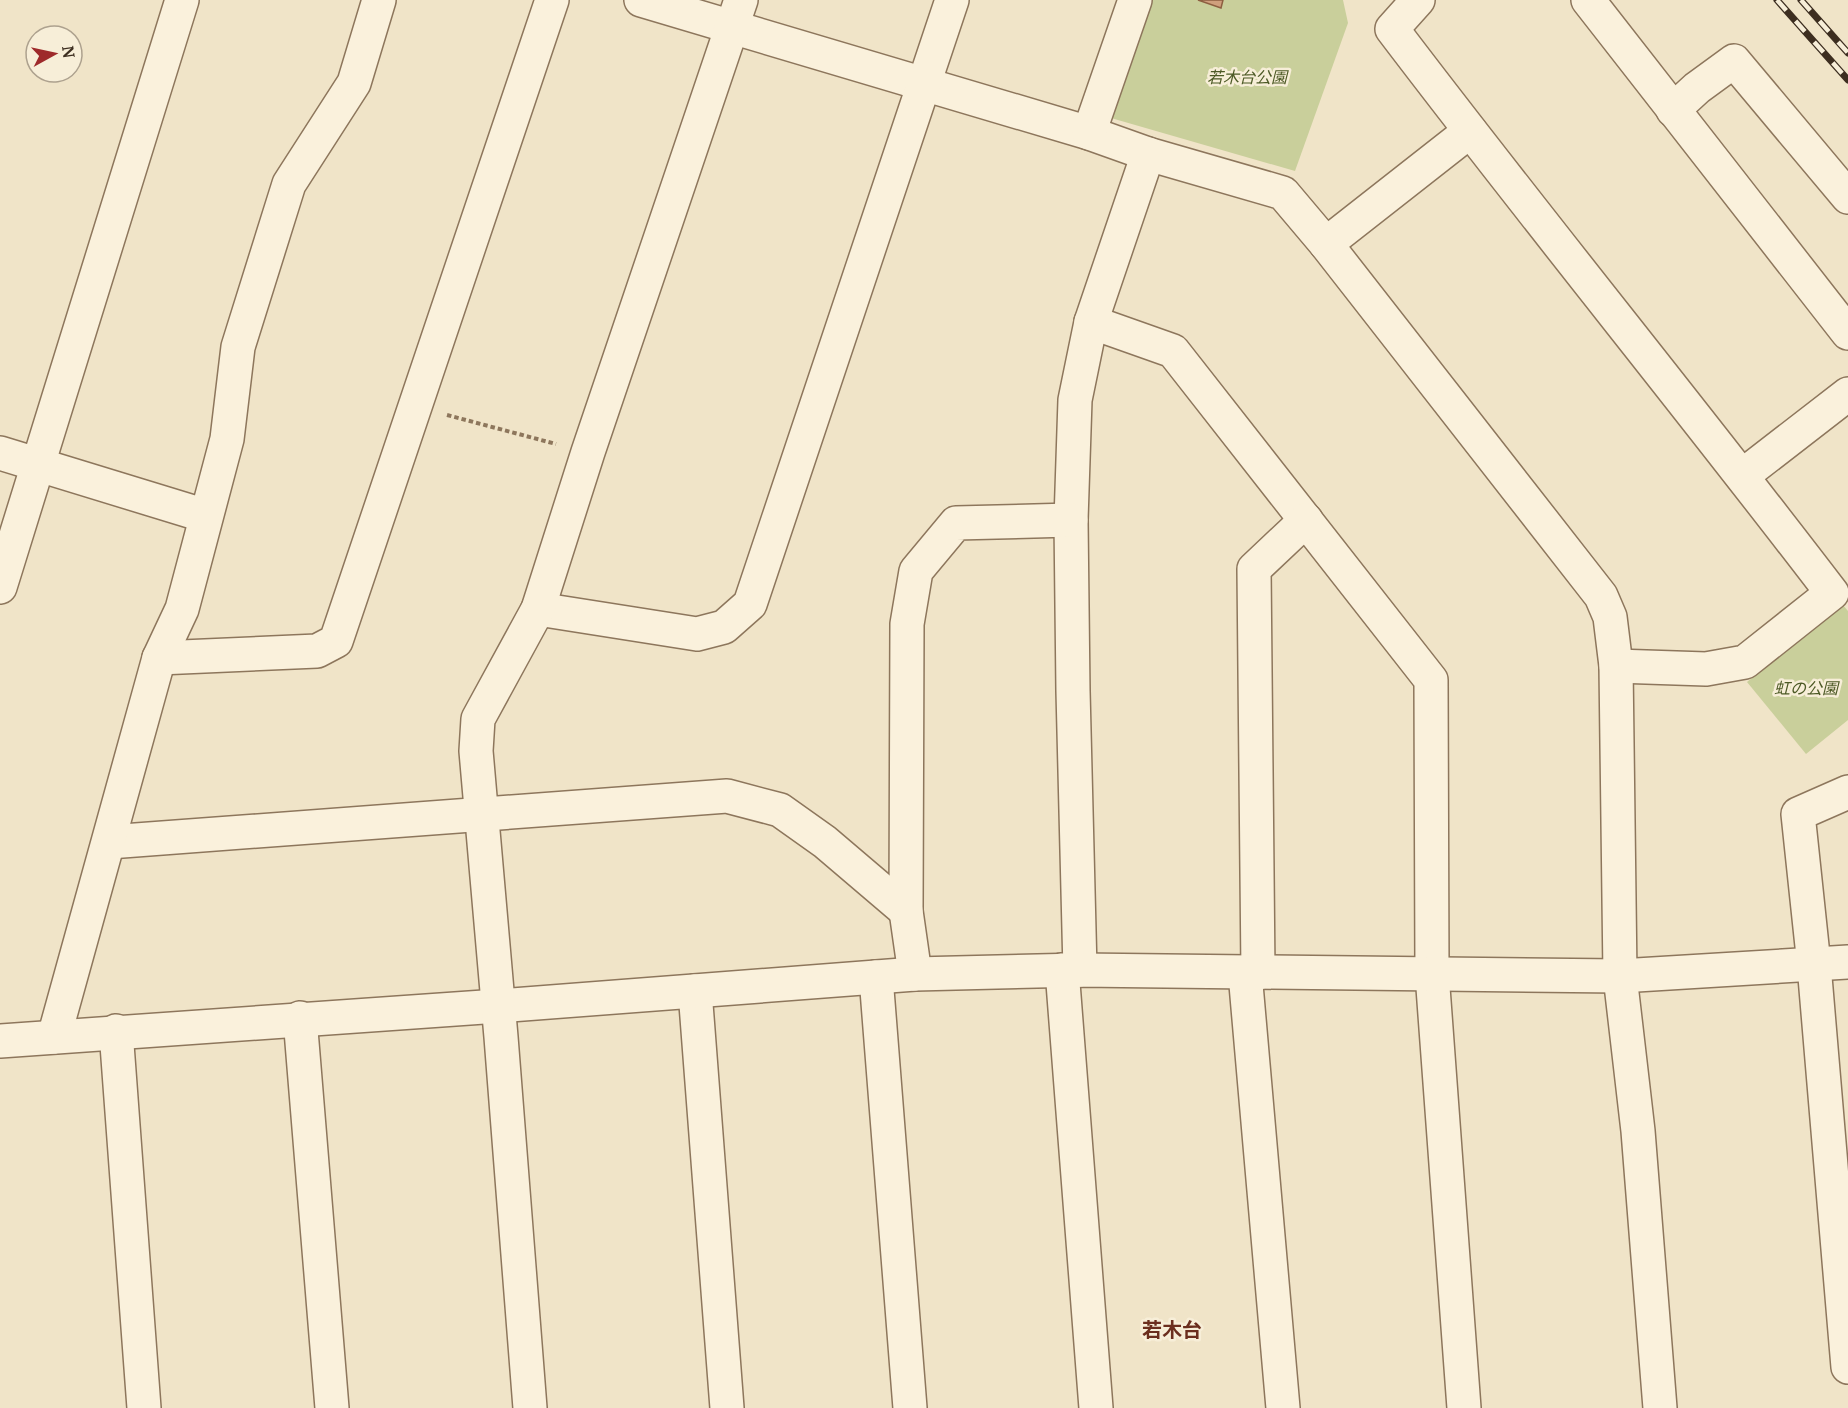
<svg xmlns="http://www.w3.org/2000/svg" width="1848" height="1408" font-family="'PT Serif','Noto Sans JP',serif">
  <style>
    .green { fill: #c9cf9b }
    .building { fill: #cf9f7d; stroke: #8d5f41; stroke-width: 1.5 }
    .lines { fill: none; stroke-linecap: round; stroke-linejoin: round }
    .minor-casing { stroke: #8d765c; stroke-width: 36 }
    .path { stroke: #8d765c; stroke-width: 4; stroke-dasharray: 4.5 3; stroke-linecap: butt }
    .minor { stroke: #faf1dc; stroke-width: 33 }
    .rail-casing { stroke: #3d2e20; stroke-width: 7 }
    .rail { stroke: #f7eed8; stroke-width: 4.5; stroke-dasharray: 14; stroke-linecap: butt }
    .labels { text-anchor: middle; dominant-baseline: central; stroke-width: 5; stroke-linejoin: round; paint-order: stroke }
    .park-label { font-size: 16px; font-style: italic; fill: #4d5a26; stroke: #f7eed8 }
    .quarter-label { font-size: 20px; font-weight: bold; fill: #6b2e1e; stroke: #f7eed8 }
  </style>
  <rect width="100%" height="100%" fill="#f0e4c8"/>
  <g class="green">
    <polygon points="1150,0 1343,0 1348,23 1295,171 1111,118"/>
    <polygon points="1842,604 1848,611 1848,720 1806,754 1747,682"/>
  </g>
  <polygon class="building" points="1198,0 1223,0 1221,8"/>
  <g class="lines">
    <defs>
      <g id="minor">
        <polyline points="641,0 1089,133 1148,154 1283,193 1326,244 1601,596 1610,617 1616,666 1620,976 1638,1131 1660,1408"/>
        <path d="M1418 0 1392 29C1536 219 1687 403 1832 593L1745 662 1706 669 1616 666"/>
        <polyline points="1588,0 1848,333"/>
        <polyline points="1673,110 1697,88 1734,61 1848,197"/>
        <polyline points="1089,133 1135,0"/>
        <polyline points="1326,244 1470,131"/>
        <polyline points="1091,322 1173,351 1431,680 1432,974 1464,1408"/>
        <polyline points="0,453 206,516"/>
        <polyline points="1742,476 1848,394"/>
        <polyline points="0,587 182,0"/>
        <polyline points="538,609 697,634 724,627 750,604 952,0"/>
        <polyline points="159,658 317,651 336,641 552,0"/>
        <polyline points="1848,792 1798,814 1814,965 1848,1367"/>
        <polyline points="109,842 727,796 780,810 825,842 906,911"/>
        <polyline points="1062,970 1096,1408"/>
        <polyline points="1080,970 1073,691 1071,520 1075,400 1091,322 1148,154"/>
        <polyline points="1245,973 1283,1408"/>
        <polyline points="1258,973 1254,569 1306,520"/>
        <polyline points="915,974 906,911 907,624 916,571 956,523 1071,520"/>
        <polyline points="876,977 910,1408"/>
        <polyline points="695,991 727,1408"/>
        <polyline points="300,1018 332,1408"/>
        <polyline points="116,1031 144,1408"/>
        <polyline points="54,1037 159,658 182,609 227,439 238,347 289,184 354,83 379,0"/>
        <polyline points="0,1041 498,1006 915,974 1080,970 1620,976 1848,962"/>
        <polyline points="530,1408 501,1037 476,751 478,719 538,609 588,452 741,0"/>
      </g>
    </defs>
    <use href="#minor" class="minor-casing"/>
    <polyline class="path" points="447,415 556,444"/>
    <use href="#minor" class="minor"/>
    <defs>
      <g id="rail">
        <polyline points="1777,0 1848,80"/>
        <polyline points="1801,0 1848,53"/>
      </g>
    </defs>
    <use href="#rail" class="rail-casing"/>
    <use href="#rail" class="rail"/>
  </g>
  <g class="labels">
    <g class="park-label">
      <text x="1247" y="77">若木台公園</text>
      <text x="1806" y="688">虹の公園</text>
    </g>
    <g class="quarter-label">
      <text x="1172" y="1329">若木台</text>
    </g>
  </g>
  <g transform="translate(54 54) rotate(82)"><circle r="28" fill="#f7eed8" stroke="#ada18e" stroke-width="1.5"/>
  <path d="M0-4.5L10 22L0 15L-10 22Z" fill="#9e2a2b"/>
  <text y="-9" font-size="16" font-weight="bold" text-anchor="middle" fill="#3d2e20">N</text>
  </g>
</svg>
